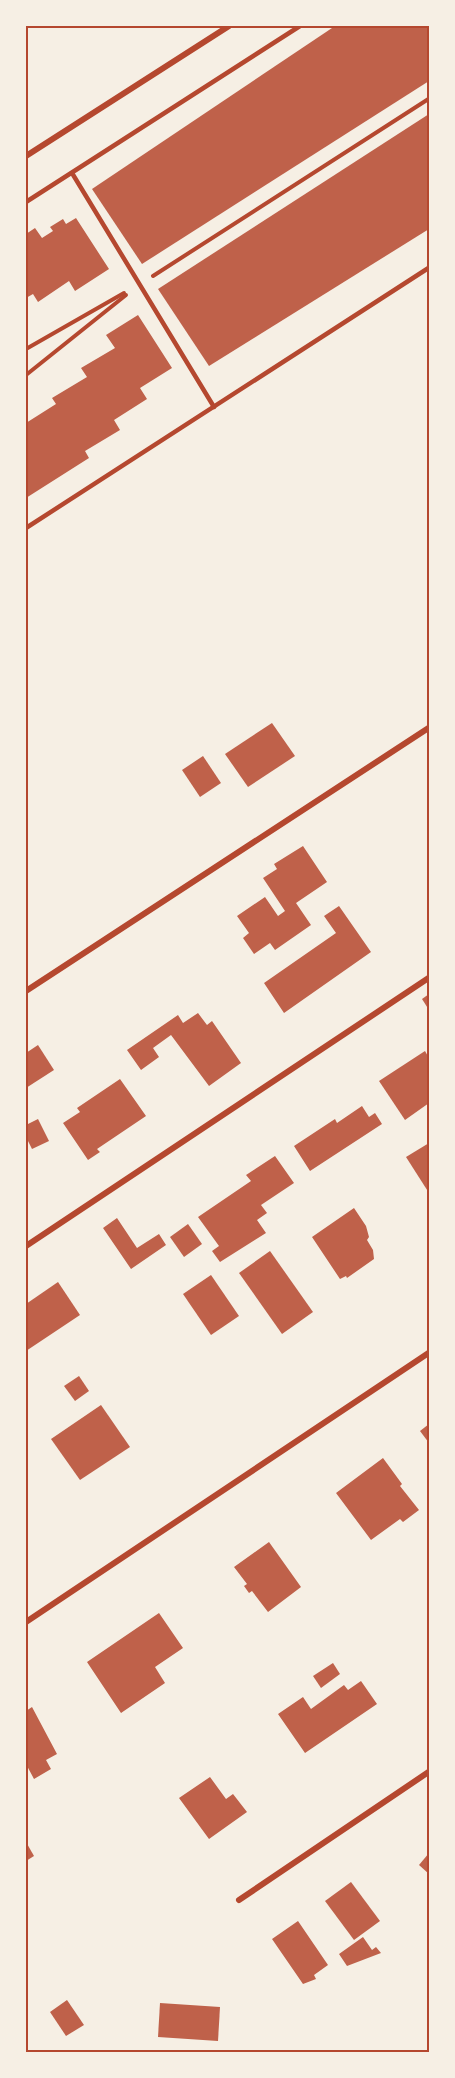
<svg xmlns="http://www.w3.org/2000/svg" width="455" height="2078" font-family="'Alegreya Sans',sans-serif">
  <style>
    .building { fill: #bf614a }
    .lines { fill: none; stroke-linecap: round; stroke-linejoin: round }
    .path { stroke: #b5482f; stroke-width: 4 }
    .service { stroke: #b5482f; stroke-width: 4.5 }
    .minor { stroke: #b5482f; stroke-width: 6 }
    .neatline { fill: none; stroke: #b5482f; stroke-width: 2 }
  </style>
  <rect width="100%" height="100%" fill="#f6efe4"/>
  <g class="building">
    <polygon points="335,26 429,26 429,81 142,264 92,189"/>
    <polygon points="429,114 429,229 209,366 158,289"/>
    <polygon points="76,218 109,269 75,291 69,281 38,302 33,294 26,298 26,234 35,228 42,238 53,231 50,227 63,219 66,224"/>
    <polygon points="138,315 172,368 140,388 147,399 114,420 120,430 85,451 89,458 26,498 26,423 56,404 52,398 87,377 81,368 115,348 106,335"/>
    <polygon points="272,723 295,756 248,787 225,754"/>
    <polygon points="203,756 221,783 200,797 182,770"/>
    <polygon points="303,846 327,882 296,903 311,925 275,950 270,943 254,954 243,938 249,933 237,916 265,897 278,916 285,911 263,878 277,869 274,864"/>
    <polygon points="339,906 371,952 284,1013 264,983 336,933 324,916"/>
    <polygon points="429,994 429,1010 422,999"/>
    <polygon points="198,1013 207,1025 212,1021 241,1063 209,1086 171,1035 153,1048 159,1057 141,1070 127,1050 178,1015 183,1023"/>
    <polygon points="38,1045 54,1070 26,1088 26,1053"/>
    <polygon points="425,1051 429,1058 429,1103 405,1120 379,1081"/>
    <polygon points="120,1079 146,1116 97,1149 100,1152 88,1160 63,1123 80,1112 77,1108"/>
    <polygon points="362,1106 369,1117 375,1113 382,1124 310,1171 294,1146 335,1119 337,1123"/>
    <polygon points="38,1119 49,1141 32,1149 26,1137 26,1125"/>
    <polygon points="429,1143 429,1193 406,1157"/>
    <polygon points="275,1156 294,1183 261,1205 267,1213 257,1220 266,1233 220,1262 212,1251 219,1246 198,1217 251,1181 246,1175"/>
    <polygon points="354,1208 366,1226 369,1237 367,1240 373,1250 374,1259 347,1278 346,1276 340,1279 312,1237"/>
    <polygon points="117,1218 137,1248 159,1234 166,1245 131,1269 103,1228"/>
    <polygon points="188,1224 202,1244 184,1257 170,1237"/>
    <polygon points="270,1251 313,1312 282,1334 239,1273"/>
    <polygon points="211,1275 239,1316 211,1335 183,1294"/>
    <polygon points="58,1282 80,1315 26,1351 26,1304"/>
    <polygon points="79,1376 89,1391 75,1401 64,1386"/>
    <polygon points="101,1405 130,1447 80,1480 51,1439"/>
    <polygon points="429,1424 429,1443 420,1431"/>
    <polygon points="383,1458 402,1484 400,1486 419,1510 403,1522 400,1519 371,1540 336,1493"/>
    <polygon points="269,1542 301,1587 268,1612 252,1591 249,1593 244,1586 247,1584 234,1567"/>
    <polygon points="159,1613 183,1648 155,1667 165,1683 121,1713 87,1662"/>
    <polygon points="333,1663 340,1674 321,1688 313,1676"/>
    <polygon points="361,1681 377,1704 305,1753 278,1714 303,1697 311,1709 344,1685 348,1690"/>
    <polygon points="32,1707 57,1754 46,1760 51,1769 34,1779 26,1764 26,1711"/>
    <polygon points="210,1777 226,1799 233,1794 247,1812 209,1839 179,1798"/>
    <polygon points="26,1842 34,1856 26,1861"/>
    <polygon points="429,1853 429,1874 419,1865"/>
    <polygon points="351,1882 380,1921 354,1940 325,1901"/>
    <polygon points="298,1921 328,1965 314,1975 316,1979 303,1984 272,1939"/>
    <polygon points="363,1937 372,1950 376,1947 381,1953 347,1966 339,1954"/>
    <polygon points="67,2000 84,2025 66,2036 50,2012"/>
    <polygon points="160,2003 220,2007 218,2041 158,2037"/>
  </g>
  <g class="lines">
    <g class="path">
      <polyline points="153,276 430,98"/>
      <polyline points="26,349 124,293"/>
      <polyline points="26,375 126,295"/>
    </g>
    <g class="service">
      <polyline points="72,173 214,407"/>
      <polyline points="26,202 300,26"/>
      <polyline points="26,528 430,267"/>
    </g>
    <g class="minor">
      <polyline points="26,156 229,26"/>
      <polyline points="26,991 430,727"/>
      <polyline points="26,1246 430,977"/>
      <polyline points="26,1622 430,1352"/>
      <polyline points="239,1900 430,1771"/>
    </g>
  </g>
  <rect width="455" height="2078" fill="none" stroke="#f6efe4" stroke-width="54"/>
  <rect x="27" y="27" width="401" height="2024" class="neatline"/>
</svg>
